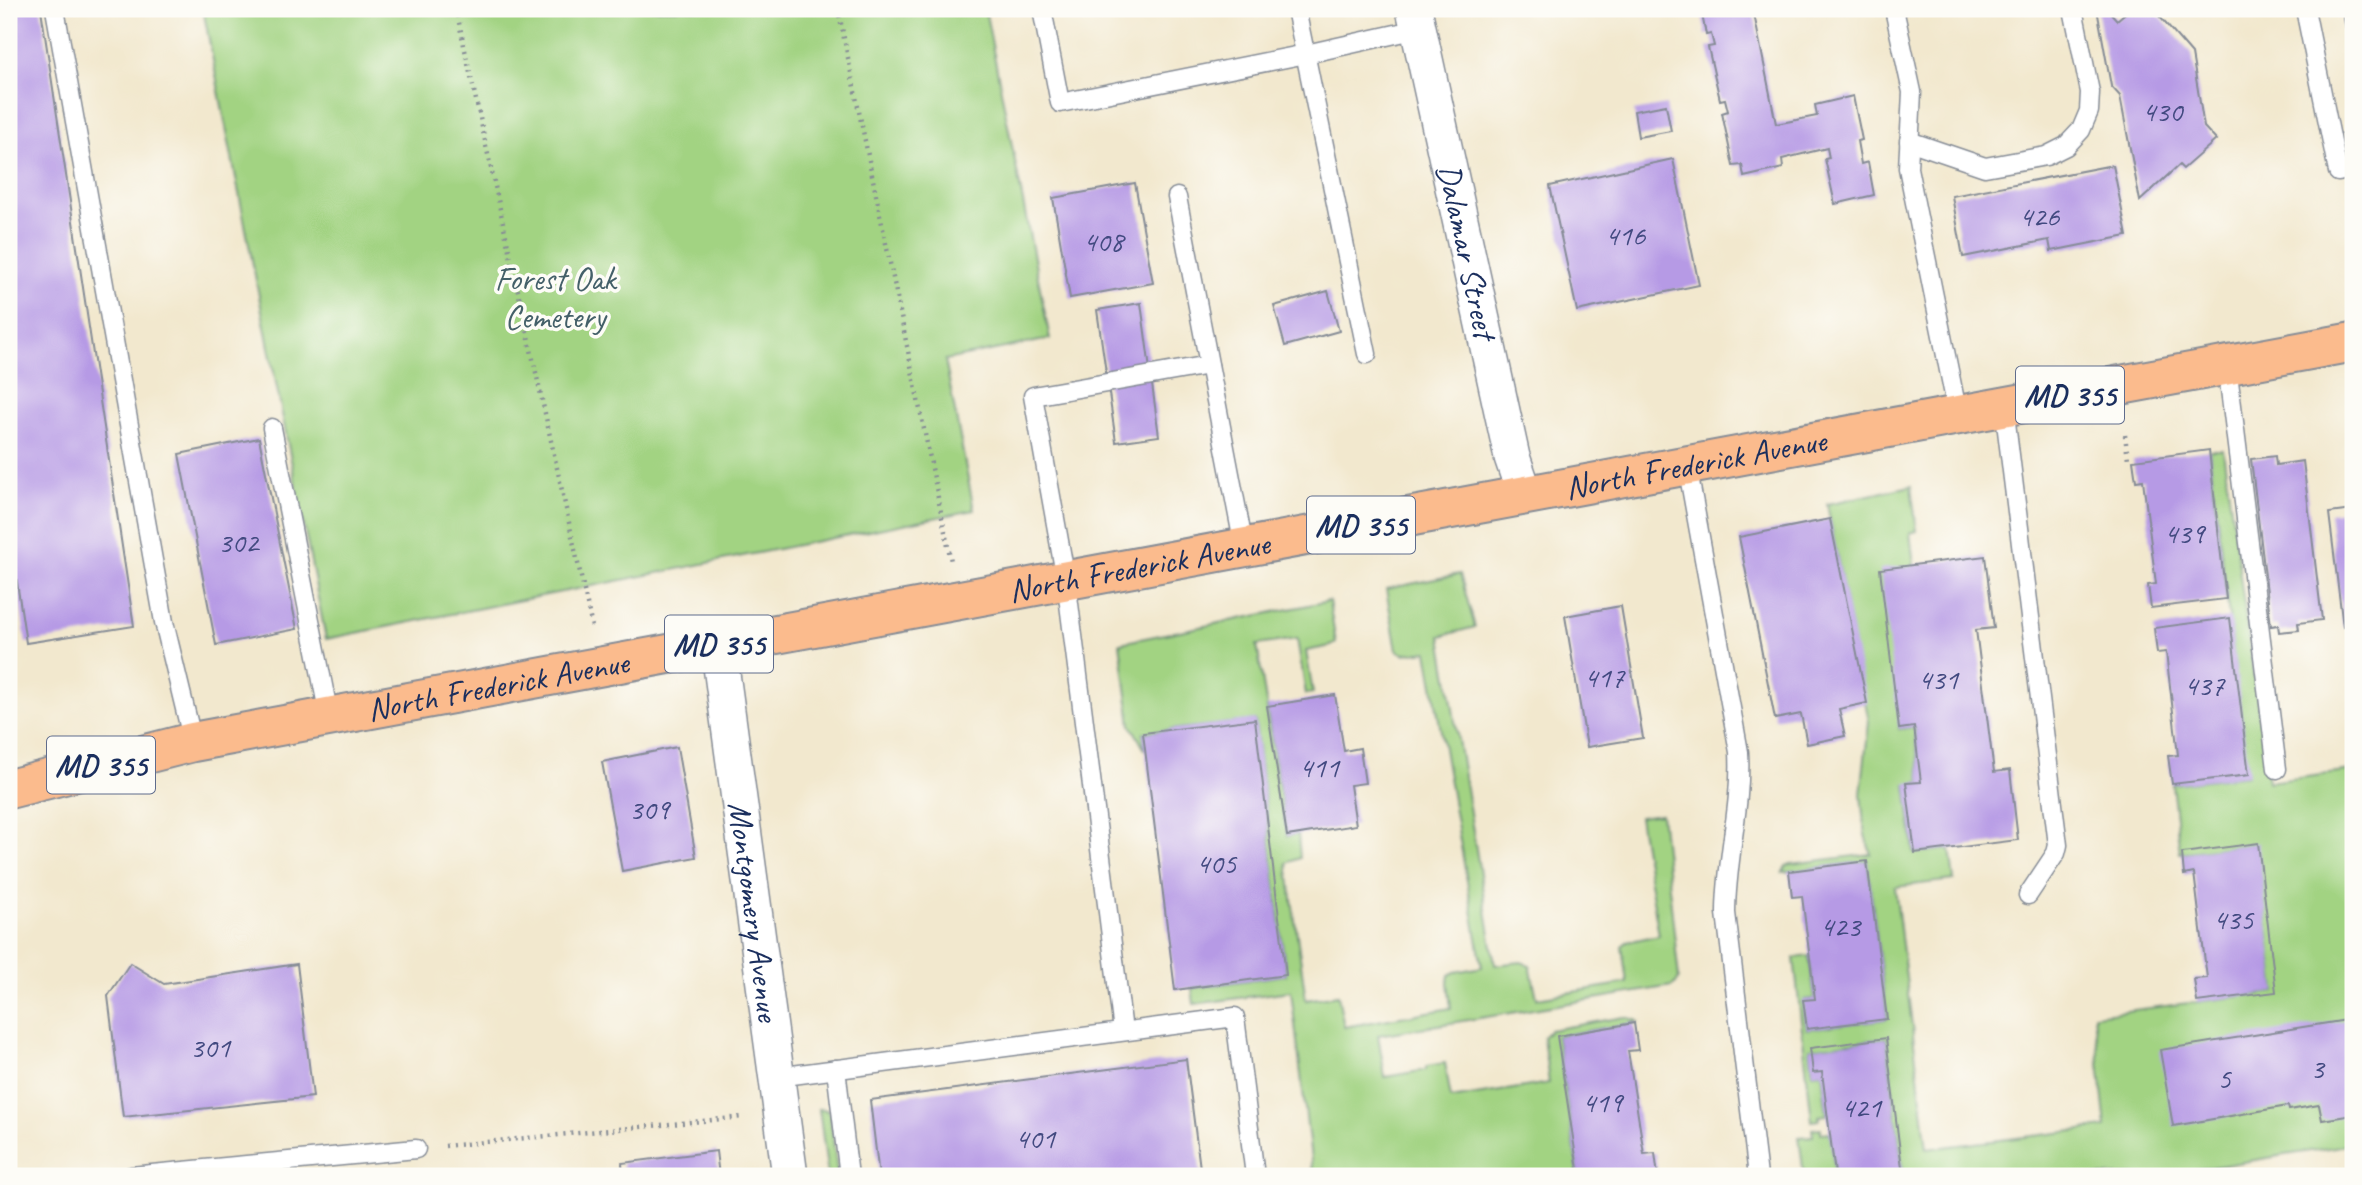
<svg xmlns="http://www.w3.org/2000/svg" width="2362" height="1185" font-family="Caveat,sans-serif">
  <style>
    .green { fill: #a2d382; stroke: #5e8170; stroke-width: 2 }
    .building { fill: #b69ae5 }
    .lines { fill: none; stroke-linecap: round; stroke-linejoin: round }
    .service-casing { stroke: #868c96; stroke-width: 21 }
    .minor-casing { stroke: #868c96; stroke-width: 38 }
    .primary-casing { stroke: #868c96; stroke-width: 42 }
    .path { stroke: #868c96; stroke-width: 4.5; stroke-dasharray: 2 5; stroke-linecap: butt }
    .service { stroke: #fff; stroke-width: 18 }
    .minor { stroke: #fff; stroke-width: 35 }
    .primary { stroke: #fbbb8d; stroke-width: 38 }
    .labels { text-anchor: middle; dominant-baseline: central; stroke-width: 7; stroke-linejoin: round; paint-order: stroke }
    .number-label { font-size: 30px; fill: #424a80 }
    .shield { fill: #fdfcf7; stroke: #5f6c8c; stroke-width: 2 }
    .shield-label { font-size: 32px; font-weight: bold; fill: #1b2f5e }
    .street-label { font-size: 33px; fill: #1b2f5e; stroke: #fdfcf7 }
    .park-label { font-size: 33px; fill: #446069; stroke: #fdfcf7 }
  </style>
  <rect width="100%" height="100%" fill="#fdfcf7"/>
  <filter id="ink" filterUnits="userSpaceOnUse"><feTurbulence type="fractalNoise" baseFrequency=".0143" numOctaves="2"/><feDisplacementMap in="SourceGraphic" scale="14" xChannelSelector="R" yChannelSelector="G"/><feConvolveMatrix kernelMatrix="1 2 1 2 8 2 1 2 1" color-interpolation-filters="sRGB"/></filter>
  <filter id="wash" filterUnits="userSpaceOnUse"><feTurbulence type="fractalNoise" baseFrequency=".00686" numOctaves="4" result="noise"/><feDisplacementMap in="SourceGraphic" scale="28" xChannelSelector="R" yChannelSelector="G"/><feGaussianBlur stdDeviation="1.57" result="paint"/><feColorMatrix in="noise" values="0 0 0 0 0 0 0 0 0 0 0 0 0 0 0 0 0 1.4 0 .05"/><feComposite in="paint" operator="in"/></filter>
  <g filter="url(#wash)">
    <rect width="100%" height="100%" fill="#f2e8ce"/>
    <g class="green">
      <polygon points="203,9 985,9 1050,339 945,360 974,510 326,639"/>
      <polygon points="2209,450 2223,450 2268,782 2353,771 2353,1144 2159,1176 1903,1176 1886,1038 1810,1048 1813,1073 1822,1072 1827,1115 1819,1116 1819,1120 1812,1121 1794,958 1809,956 1815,999 1804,1000 1807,1029 1887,1019 1867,861 1783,872 1786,866 1791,864 1871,854 1865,835 1861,794 1869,722 1827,504 1911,486 1917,531 1910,533 1914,565 1899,729 1914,727 1921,782 1906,784 1914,853 1950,849 1954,880 1895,887 1927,1149 2106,1127 2094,1015 2276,992 2257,844 2180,853 2172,784 2248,775"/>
      <polygon points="1460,574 1475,627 1441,636 1495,965 1521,962 1530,965 1537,998 1627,983 1622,946 1627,942 1659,935 1639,817 1661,814 1679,978 1676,983 1672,986 1378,1035 1385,1077 1426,1070 1426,1066 1445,1063 1451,1099 1549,1083 1543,1037 1550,1030 1624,1017 1636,1020 1638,1022 1557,1036 1579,1176 1313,1176 1291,991 1194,1004 1192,988 1286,975 1255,720 1143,733 1145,750 1131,725 1120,643 1329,601 1336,643 1331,646 1306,651 1313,693 1306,694 1297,639 1257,645 1287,836 1298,834 1300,858 1287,863 1306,1000 1338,995 1344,1027 1451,1008 1448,982 1449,975 1455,972 1482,967 1427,651 1404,654 1397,650 1386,589"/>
      <polygon points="819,1109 827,1110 830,1116 838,1176 828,1176"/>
      <polygon points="1821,1128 1821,1133 1830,1132 1835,1174 1804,1176 1799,1137 1813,1136 1812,1129"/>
    </g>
    <g id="blocks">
      <g class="building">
        <polygon points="9,9 41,9 134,626 26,643 9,528"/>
        <polygon points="1701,9 1753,9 1776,124 1817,116 1815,105 1853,96 1862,140 1857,141 1861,164 1868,162 1874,195 1835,204 1825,159 1829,158 1827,148 1782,159 1783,168 1744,177 1742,165 1733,166 1722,113 1728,111 1725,99 1720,100 1708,47 1714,46 1711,34 1706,35"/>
        <polygon points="2097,9 2107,9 2117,20 2130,9 2153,9 2192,54 2204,127 2216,140 2183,169 2179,165 2140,201 2120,96 2111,86"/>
        <polygon points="2342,9 2353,9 2353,60 2352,60"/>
        <polygon points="1666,105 1671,131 1638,137 1634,111"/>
        <polygon points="1673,159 1699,285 1577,311 1550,186"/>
        <polygon points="2113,165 2127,236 2051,251 2049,240 1963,257 1952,196"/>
        <polygon points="1135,183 1153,283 1070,298 1053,198"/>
        <polygon points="1328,291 1339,331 1285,346 1274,306"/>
        <polygon points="1141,303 1159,436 1116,442 1097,310"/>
        <polygon points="259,438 297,629 216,645 179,454"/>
        <polygon points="2209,450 2226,599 2151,608 2148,585 2156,584 2143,480 2136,481 2133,460"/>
        <polygon points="2275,456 2276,465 2303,461 2322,620 2298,623 2299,630 2279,632 2278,625 2271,626 2251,459"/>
        <polygon points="2353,510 2353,625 2343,627 2329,513"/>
        <polygon points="1830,519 1867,703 1839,709 1845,736 1807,744 1801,714 1775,719 1739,537"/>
        <polygon points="1985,556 1994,628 1976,630 1994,772 2010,770 2018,840 1915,853 1906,783 1921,782 1914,727 1899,729 1880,569"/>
        <polygon points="1621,606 1643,738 1587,747 1565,616"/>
        <polygon points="2230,618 2249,775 2172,784 2168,756 2178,755 2166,652 2157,653 2154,628"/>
        <polygon points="1335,695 1344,751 1360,748 1365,783 1350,785 1356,825 1287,836 1267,706"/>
        <polygon points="1255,719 1286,975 1175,990 1143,733"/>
        <polygon points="677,747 696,857 622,871 602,762"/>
        <polygon points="2258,843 2276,992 2197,1002 2194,979 2207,978 2194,873 2184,875 2182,853"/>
        <polygon points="1867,861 1887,1019 1807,1029 1803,1000 1815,999 1802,896 1792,897 1789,871"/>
        <polygon points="130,963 164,984 297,964 313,1097 123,1117 108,996"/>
        <polygon points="2353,1019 2353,1115 2322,1120 2319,1105 2289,1110 2288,1106 2173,1126 2160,1050"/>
        <polygon points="1634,1023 1638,1050 1628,1051 1644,1154 1655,1153 1658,1176 1579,1176 1557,1036"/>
        <polygon points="1886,1038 1903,1176 1829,1176 1829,1174 1835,1174 1822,1072 1813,1073 1810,1048"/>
        <polygon points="1186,1059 1201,1176 879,1176 870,1100"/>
        <polygon points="716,1151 719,1176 623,1176 622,1163"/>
      </g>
    </g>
  </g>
  <g filter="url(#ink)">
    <use href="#blocks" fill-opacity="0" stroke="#868c96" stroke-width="2"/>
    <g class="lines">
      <defs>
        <g id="service">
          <polyline points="55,9 164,622 193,742"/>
          <polyline points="1042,9 1060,103 1306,54 1418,29"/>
          <polyline points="1296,9 1367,354"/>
          <polyline points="1894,9 1912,92 1908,168 1958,415"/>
          <polyline points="2305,9 2338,172 2353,168"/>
          <polyline points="1909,141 1985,167 2046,156 2066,146 2081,130 2089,111 2090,92 2073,9"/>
          <polyline points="1177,197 1244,547"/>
          <polyline points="2227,365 2277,769"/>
          <polyline points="2004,406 2058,845 2056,853 2028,895"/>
          <polyline points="272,428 329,716"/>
          <path d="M1687 465 1739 752C1742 806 1726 859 1726 913L1758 1176"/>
          <polyline points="1123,1031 1066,580 1033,396 1209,365"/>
          <polyline points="836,1069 849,1176"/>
          <polyline points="777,1077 1235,1017 1255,1176"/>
          <polyline points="131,1176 416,1149"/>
        </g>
        <g id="minor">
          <path id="s1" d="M1414 9 1512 457 1525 495"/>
          <path id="s2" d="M718 644 790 1176"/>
        </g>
        <g id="primary">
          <path id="s3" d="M9 789 193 742 2353 342"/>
        </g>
      </defs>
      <use href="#service" class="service-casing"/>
      <use href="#minor" class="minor-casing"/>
      <use href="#primary" class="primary-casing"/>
      <g class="path">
        <polyline points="456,9 592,627"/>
        <polyline points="838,9 951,561"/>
        <polyline points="2125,435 2128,459"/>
        <polyline points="445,1146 743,1117"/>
      </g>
      <use href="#service" class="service"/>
      <use href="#minor" class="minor"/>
      <use href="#primary" class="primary"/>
    </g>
  </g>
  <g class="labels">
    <g class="number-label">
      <text x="2162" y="111">430</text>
      <text x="2039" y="216">426</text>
      <text x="1625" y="235">416</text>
      <text x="1103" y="241">408</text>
      <text x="2184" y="533">439</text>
      <text x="238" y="542">302</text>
      <text x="1604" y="677">417</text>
      <text x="1938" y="679">431</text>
      <text x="2204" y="685">437</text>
      <text x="1319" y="767">411</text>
      <text x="649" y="809">309</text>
      <text x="1216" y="863">405</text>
      <text x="2233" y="919">435</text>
      <text x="1840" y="926">423</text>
      <text x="210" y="1047">301</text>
      <text x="2317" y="1068">3</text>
      <text x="2224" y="1078">5</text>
      <text x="1602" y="1102">419</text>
      <text x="1861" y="1107">421</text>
      <text x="1035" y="1138">401</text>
    </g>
    <g class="shield">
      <rect x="2016" y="366.5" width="108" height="57" rx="5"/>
      <rect x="1307" y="496.5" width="108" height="57" rx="5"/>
      <rect x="665" y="615.5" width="108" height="57" rx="5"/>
      <rect x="47" y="736.5" width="108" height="57" rx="5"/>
    </g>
    <g class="shield-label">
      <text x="2070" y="395">MD 355</text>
      <text x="1361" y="525">MD 355</text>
      <text x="719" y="644">MD 355</text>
      <text x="101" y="765">MD 355</text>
    </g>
    <g class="street-label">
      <text stroke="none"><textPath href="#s1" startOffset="248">Dalamar Street</textPath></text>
      <text stroke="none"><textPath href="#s3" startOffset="1718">North Frederick Avenue</textPath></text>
      <text stroke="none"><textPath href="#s3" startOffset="1152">North Frederick Avenue</textPath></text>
      <text stroke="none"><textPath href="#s3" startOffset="500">North Frederick Avenue</textPath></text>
      <text stroke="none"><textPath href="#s2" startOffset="270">Montgomery Avenue</textPath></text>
    </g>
    <g class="park-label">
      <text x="555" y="279">Forest Oak<tspan x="555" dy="38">Cemetery</tspan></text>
    </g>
  </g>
  <rect width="2362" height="1185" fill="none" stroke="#fdfcf7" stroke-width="35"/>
</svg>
